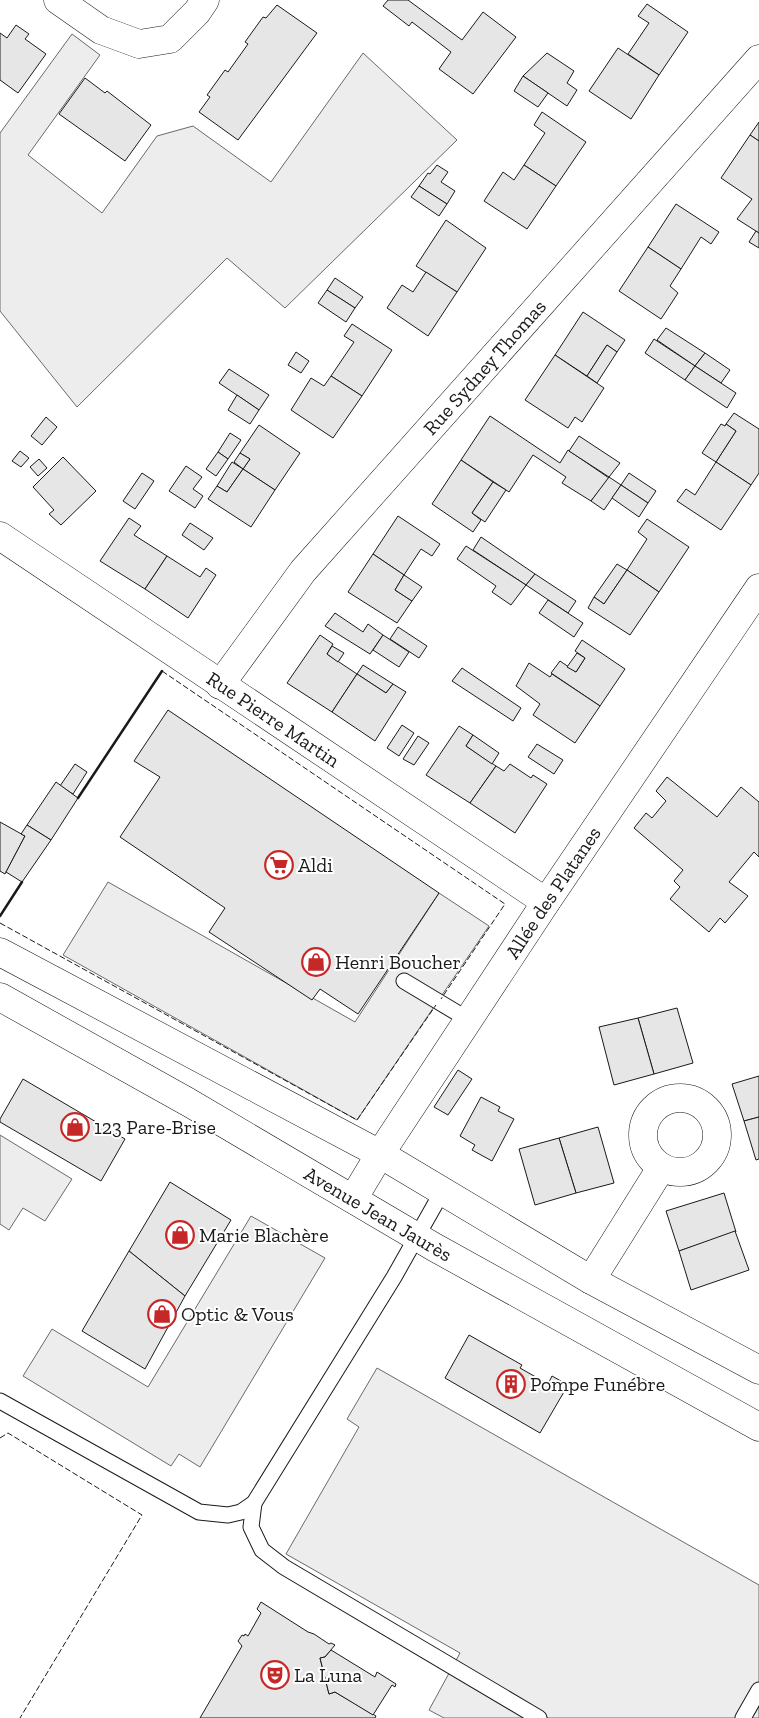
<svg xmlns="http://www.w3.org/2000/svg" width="759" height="1718" font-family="'Zilla Slab',serif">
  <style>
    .built { fill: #ededed; stroke: #6a6a6a }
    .building { fill: #e6e6e6; stroke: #1a1a1a }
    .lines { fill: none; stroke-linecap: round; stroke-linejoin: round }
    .service-casing { stroke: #1a1a1a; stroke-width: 17 }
    .minor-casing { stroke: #1a1a1a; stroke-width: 29 }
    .primary-casing { stroke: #1a1a1a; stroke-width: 29 }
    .service { stroke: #fff; stroke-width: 15 }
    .minor { stroke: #fff; stroke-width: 28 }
    .primary { stroke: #fff; stroke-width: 28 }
    .fence { stroke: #1a1a1a; stroke-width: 1; stroke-dasharray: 6 2.5; stroke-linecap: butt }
    .wall { stroke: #1a1a1a; stroke-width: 2.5 }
    .labels { text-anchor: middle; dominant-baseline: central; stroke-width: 4; stroke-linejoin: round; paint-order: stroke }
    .street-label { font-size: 20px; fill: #1a1a1a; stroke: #fff }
    .poi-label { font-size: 20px; fill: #1a1a1a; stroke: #fff; text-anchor: start }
  </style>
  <rect width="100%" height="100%" fill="#fff"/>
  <g class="built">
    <polygon points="72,34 100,55 28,155 102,213 157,136 193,126 271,182 363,53 457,140 285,308 227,258 77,407 0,311 0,133"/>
    <polygon points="108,882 355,1022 439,893 489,926 357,1120 63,955"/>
    <polygon points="0,1135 72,1179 45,1221 23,1208 9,1230 0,1224"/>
    <polygon points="251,1216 325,1258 200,1467 179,1454 171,1466 23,1376 52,1329 148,1387"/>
    <polygon points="377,1368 759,1585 759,1718 444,1718 429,1710 460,1653 286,1554 359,1427 347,1419"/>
  </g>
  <g class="building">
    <polygon points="388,0 408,0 462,40 483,12 516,37 473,94 439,69 451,52 412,22 409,26 383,6"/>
    <polygon points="647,4 688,32 659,75 628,54 649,23 638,16"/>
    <polygon points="277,5 317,33 238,140 199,112 210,97 207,95 225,70 228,72 248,44 245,42 263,17 266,18"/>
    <polygon points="16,25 29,34 25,39 46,54 18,93 0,80 0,33 7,38"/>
    <polygon points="618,48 659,75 631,119 589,91"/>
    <polygon points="547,53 574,71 567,83 577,90 567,106 523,76"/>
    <polygon points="523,76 548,93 538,107 514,91"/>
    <polygon points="85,78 105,93 107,91 151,125 125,161 59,114"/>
    <polygon points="542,112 586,142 556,186 524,165 545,133 534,125"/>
    <polygon points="759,122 759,141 750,135"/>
    <polygon points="750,135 759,141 759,233 737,219 752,199 721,178"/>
    <polygon points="437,165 448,172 441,182 455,191 447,204 419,186 428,173 430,174"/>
    <polygon points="524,165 556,186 527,229 484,201 503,172 514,180"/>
    <polygon points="419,186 447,204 439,216 411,197"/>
    <polygon points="676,204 719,232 711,244 701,237 681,269 648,247"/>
    <polygon points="446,220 486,248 457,292 416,266"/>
    <polygon points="756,231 759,233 759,248 749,242"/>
    <polygon points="648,247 681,269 670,286 678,293 661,319 619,291"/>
    <polygon points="426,272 457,292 428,336 387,308 402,285 413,292"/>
    <polygon points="335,278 363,297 355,308 327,290"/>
    <polygon points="327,290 355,308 346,322 318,303"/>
    <polygon points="583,312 625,340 617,352 607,345 587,376 555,355"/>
    <polygon points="352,324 392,350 362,396 331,376 354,342 344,336"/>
    <polygon points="666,328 705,353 695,366 657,340"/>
    <polygon points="654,339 695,366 685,380 645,353"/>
    <polygon points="607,345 617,352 597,383 587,376"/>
    <polygon points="296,352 309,361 301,373 288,365"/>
    <polygon points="705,353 730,370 721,383 695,366"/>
    <polygon points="555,355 604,388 582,422 575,417 568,428 525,400"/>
    <polygon points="695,366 736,393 727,408 685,380"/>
    <polygon points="229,369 269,395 259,410 219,383"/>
    <polygon points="331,376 362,396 333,438 291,410 311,378 324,386"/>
    <polygon points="237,395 259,410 250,424 228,410"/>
    <polygon points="734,413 759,429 759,473 751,485 716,462 736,431 726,424"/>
    <polygon points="490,416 560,463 568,450 609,478 591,501 562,483 566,477 533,455 509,492 461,460"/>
    <polygon points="46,417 57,427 42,445 31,436"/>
    <polygon points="721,424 725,426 726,424 736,431 716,462 702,453"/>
    <polygon points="259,425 300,453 275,490 243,469 250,459 240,453"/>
    <polygon points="230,433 241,440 228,459 218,452"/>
    <polygon points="579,436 620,463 609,477 569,451"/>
    <polygon points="20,451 29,458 21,467 12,461"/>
    <polygon points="218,452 228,459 216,476 206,469"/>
    <polygon points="240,453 250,459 243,469 234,462"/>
    <polygon points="63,457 96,491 61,525 49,514 54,510 33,487"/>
    <polygon points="39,459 47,468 38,476 30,467"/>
    <polygon points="461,460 493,482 472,513 481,520 473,532 432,504"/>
    <polygon points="232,462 243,469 227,492 217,486"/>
    <polygon points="716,462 751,485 721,530 677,501 686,489 695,495"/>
    <polygon points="186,466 202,477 193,489 203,496 195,508 169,491"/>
    <polygon points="243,469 275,490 251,527 208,499 217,486 227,492"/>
    <polygon points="142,473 154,481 135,509 123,501"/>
    <polygon points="629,473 656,491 648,503 621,485"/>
    <polygon points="609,477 621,485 604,510 591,501"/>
    <polygon points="493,482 506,490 485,522 472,513"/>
    <polygon points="621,485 648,503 639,517 612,498"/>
    <polygon points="398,516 440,544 432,556 421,549 404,575 373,554"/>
    <polygon points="129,518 141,526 134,535 167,556 145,589 100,561"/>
    <polygon points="647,519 689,547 659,592 627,570 647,539 638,532"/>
    <polygon points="190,523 213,538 204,550 182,535"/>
    <polygon points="481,537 535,574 526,585 473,550"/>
    <polygon points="466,546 526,585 511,605 492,592 496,586 457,559"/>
    <polygon points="373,554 404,575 395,590 412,601 397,623 348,592"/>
    <polygon points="167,556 200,577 206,568 216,575 188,618 145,589"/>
    <polygon points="617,564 627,570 604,604 594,597"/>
    <polygon points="627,570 659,592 630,635 588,608 594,597 604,604"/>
    <polygon points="535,574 576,601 568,613 526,585"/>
    <polygon points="404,575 422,587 412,601 395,590"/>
    <polygon points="548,600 583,623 574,637 539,613"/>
    <polygon points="335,613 363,632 368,624 383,635 370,654 325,626"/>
    <polygon points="398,627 427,646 419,658 390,639"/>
    <polygon points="320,635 333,644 327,654 357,674 332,712 287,683"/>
    <polygon points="383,635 409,652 399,667 373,650"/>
    <polygon points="582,640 625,669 600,706 551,673 560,661 576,672 585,658 575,651"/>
    <polygon points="332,646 344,653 338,662 327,654"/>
    <polygon points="577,653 585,658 576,672 567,667"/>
    <polygon points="529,663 550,677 552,674 600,706 575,743 533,715 540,704 516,686"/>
    <polygon points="363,665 393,684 386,693 357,674"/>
    <polygon points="462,668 521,708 513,721 452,681"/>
    <polygon points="357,674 386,693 393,684 406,692 375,741 332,712"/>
    <polygon points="168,710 439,893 358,1014 320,989 312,1000 209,932 225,908 120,837 160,777 134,761"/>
    <polygon points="402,725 414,733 399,756 387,748"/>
    <polygon points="459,726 473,735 466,746 496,766 470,803 426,775"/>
    <polygon points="473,735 499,753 492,764 466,746"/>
    <polygon points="418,736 429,743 414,765 403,759"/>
    <polygon points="537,744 563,760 554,774 528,757"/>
    <polygon points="75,764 87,772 73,794 60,786"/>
    <polygon points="510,764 531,778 533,775 547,784 515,833 470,803 496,766 504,771"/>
    <polygon points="667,777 717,817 741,787 759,802 759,857 754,852 729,882 748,896 725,923 720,918 709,932 670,899 680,887 674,881 683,870 634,828 646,813 652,818 666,801 656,791"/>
    <polygon points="56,782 78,798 51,840 27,825"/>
    <polygon points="0,822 25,836 5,874 0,871"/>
    <polygon points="27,825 51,840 22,882 6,872 25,836 21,834"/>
    <polygon points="677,1008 693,1063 654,1074 638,1018"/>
    <polygon points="638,1018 654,1074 614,1085 599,1027"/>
    <polygon points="458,1070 472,1079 448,1115 434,1107"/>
    <polygon points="759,1076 759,1117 744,1121 732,1084"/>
    <polygon points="23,1079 125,1139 101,1181 0,1122 0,1119"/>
    <polygon points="481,1097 500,1107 498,1111 514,1119 492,1161 472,1150 475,1145 460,1136"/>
    <polygon points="759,1117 759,1159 756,1160 744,1121"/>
    <polygon points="598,1127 614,1183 576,1193 559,1138"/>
    <polygon points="559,1138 576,1193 535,1205 519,1149"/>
    <polygon points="170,1182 231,1220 185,1296 129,1251"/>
    <polygon points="724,1193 736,1232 679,1251 666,1211"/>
    <polygon points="735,1231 749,1270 691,1290 679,1251"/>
    <polygon points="129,1251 185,1296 145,1369 82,1331"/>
    <polygon points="469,1335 522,1365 520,1368 548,1384 552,1376 568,1385 540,1433 445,1378"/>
    <polygon points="261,1602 308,1632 314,1634 329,1644 331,1643 335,1645 325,1657 320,1658 329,1694 335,1692 376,1716 375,1718 200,1718 242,1646 238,1641 242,1635 244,1636 245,1634 248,1636 261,1613 257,1609"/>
    <polygon points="331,1650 375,1677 377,1672 396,1684 395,1687 392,1685 373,1715 335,1692 329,1694 320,1658 325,1657"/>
  </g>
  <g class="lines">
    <defs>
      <g id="service">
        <polyline points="404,981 469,1020"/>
        <polyline points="0,1401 199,1512 228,1515 241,1512 254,1503 394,1277 442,1192"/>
        <polyline points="254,1503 251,1527 262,1550 284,1567 539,1718"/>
        <polyline points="743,1718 759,1690"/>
      </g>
      <g id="minor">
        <polyline points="58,0 101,30 139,44 170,39 197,12 205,0"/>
        <path id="s1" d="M0 536 546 902"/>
        <path id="s2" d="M220 685 303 571 759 59"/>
        <circle cx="680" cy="1135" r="37"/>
        <path id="s3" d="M353 1199 380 1154 546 902 759 588"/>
        <polyline points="591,1280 661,1168"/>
      </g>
      <g id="primary">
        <polyline points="0,952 380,1154 591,1280 759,1370"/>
        <path id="s4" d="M0 997 188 1102 434 1247 759 1427"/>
      </g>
    </defs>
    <use href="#service" class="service-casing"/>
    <use href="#minor" class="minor-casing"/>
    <use href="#primary" class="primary-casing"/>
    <use href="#service" class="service"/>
    <use href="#minor" class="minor"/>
    <use href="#primary" class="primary"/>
    <g class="fence">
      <polyline points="162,671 505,904 441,999"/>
      <polyline points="0,923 357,1120 436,1005"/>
      <polyline points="0,1438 8,1433 142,1515 20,1718"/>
    </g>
    <g class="wall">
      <polyline points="78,798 162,671"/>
      <polyline points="0,916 22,882"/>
    </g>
  </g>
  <defs>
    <symbol id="supermarket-ring" viewBox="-11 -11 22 22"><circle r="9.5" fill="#fff" stroke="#c62828" stroke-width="1.5"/><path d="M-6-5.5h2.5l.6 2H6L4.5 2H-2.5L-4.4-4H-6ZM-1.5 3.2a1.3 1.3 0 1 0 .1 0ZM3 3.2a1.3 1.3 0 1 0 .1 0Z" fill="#c62828"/></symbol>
    <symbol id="shop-ring" viewBox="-11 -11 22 22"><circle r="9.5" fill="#fff" stroke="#c62828" stroke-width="1.5"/><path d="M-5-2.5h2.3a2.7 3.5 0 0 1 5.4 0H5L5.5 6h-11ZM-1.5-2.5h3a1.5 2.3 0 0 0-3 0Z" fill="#c62828"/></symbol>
    <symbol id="building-ring" viewBox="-11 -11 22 22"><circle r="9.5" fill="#fff" stroke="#c62828" stroke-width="1.5"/><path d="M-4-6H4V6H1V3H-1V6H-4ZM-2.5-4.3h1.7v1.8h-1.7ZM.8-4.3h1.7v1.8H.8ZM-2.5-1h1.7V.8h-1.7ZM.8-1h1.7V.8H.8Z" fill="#c62828"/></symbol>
    <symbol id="theatre-ring" viewBox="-11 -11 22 22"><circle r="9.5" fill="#fff" stroke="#c62828" stroke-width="1.5"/><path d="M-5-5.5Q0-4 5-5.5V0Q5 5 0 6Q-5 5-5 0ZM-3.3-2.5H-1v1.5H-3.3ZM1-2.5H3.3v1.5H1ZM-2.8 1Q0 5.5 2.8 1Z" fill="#c62828"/></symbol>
  </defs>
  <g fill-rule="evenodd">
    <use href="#supermarket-ring" x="263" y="849" width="32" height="32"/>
    <use href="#shop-ring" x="300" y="946" width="32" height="32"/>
    <use href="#shop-ring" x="59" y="1111" width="32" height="32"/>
    <use href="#shop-ring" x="164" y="1219" width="32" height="32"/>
    <use href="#shop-ring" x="146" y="1298" width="32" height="32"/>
    <use href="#building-ring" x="495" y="1368" width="32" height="32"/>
    <use href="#theatre-ring" x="259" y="1659" width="32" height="32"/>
  </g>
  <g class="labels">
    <g class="street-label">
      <text stroke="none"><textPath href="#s2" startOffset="414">Rue Sydney Thomas</textPath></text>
      <text stroke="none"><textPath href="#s1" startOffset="329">Rue Pierre Martin</textPath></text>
      <text stroke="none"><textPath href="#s3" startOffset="366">Allée des Platanes</textPath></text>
      <text stroke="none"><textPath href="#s4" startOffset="436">Avenue Jean Jaurès</textPath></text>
    </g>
    <g class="poi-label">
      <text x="298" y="865">Aldi</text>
      <text x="335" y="962">Henri Boucher</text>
      <text x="94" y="1127">123 Pare-Brise</text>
      <text x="199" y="1235">Marie Blachère</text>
      <text x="181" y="1314">Optic &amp; Vous</text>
      <text x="530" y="1384">Pompe Funébre</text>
      <text x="294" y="1675">La Luna</text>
    </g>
  </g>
</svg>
